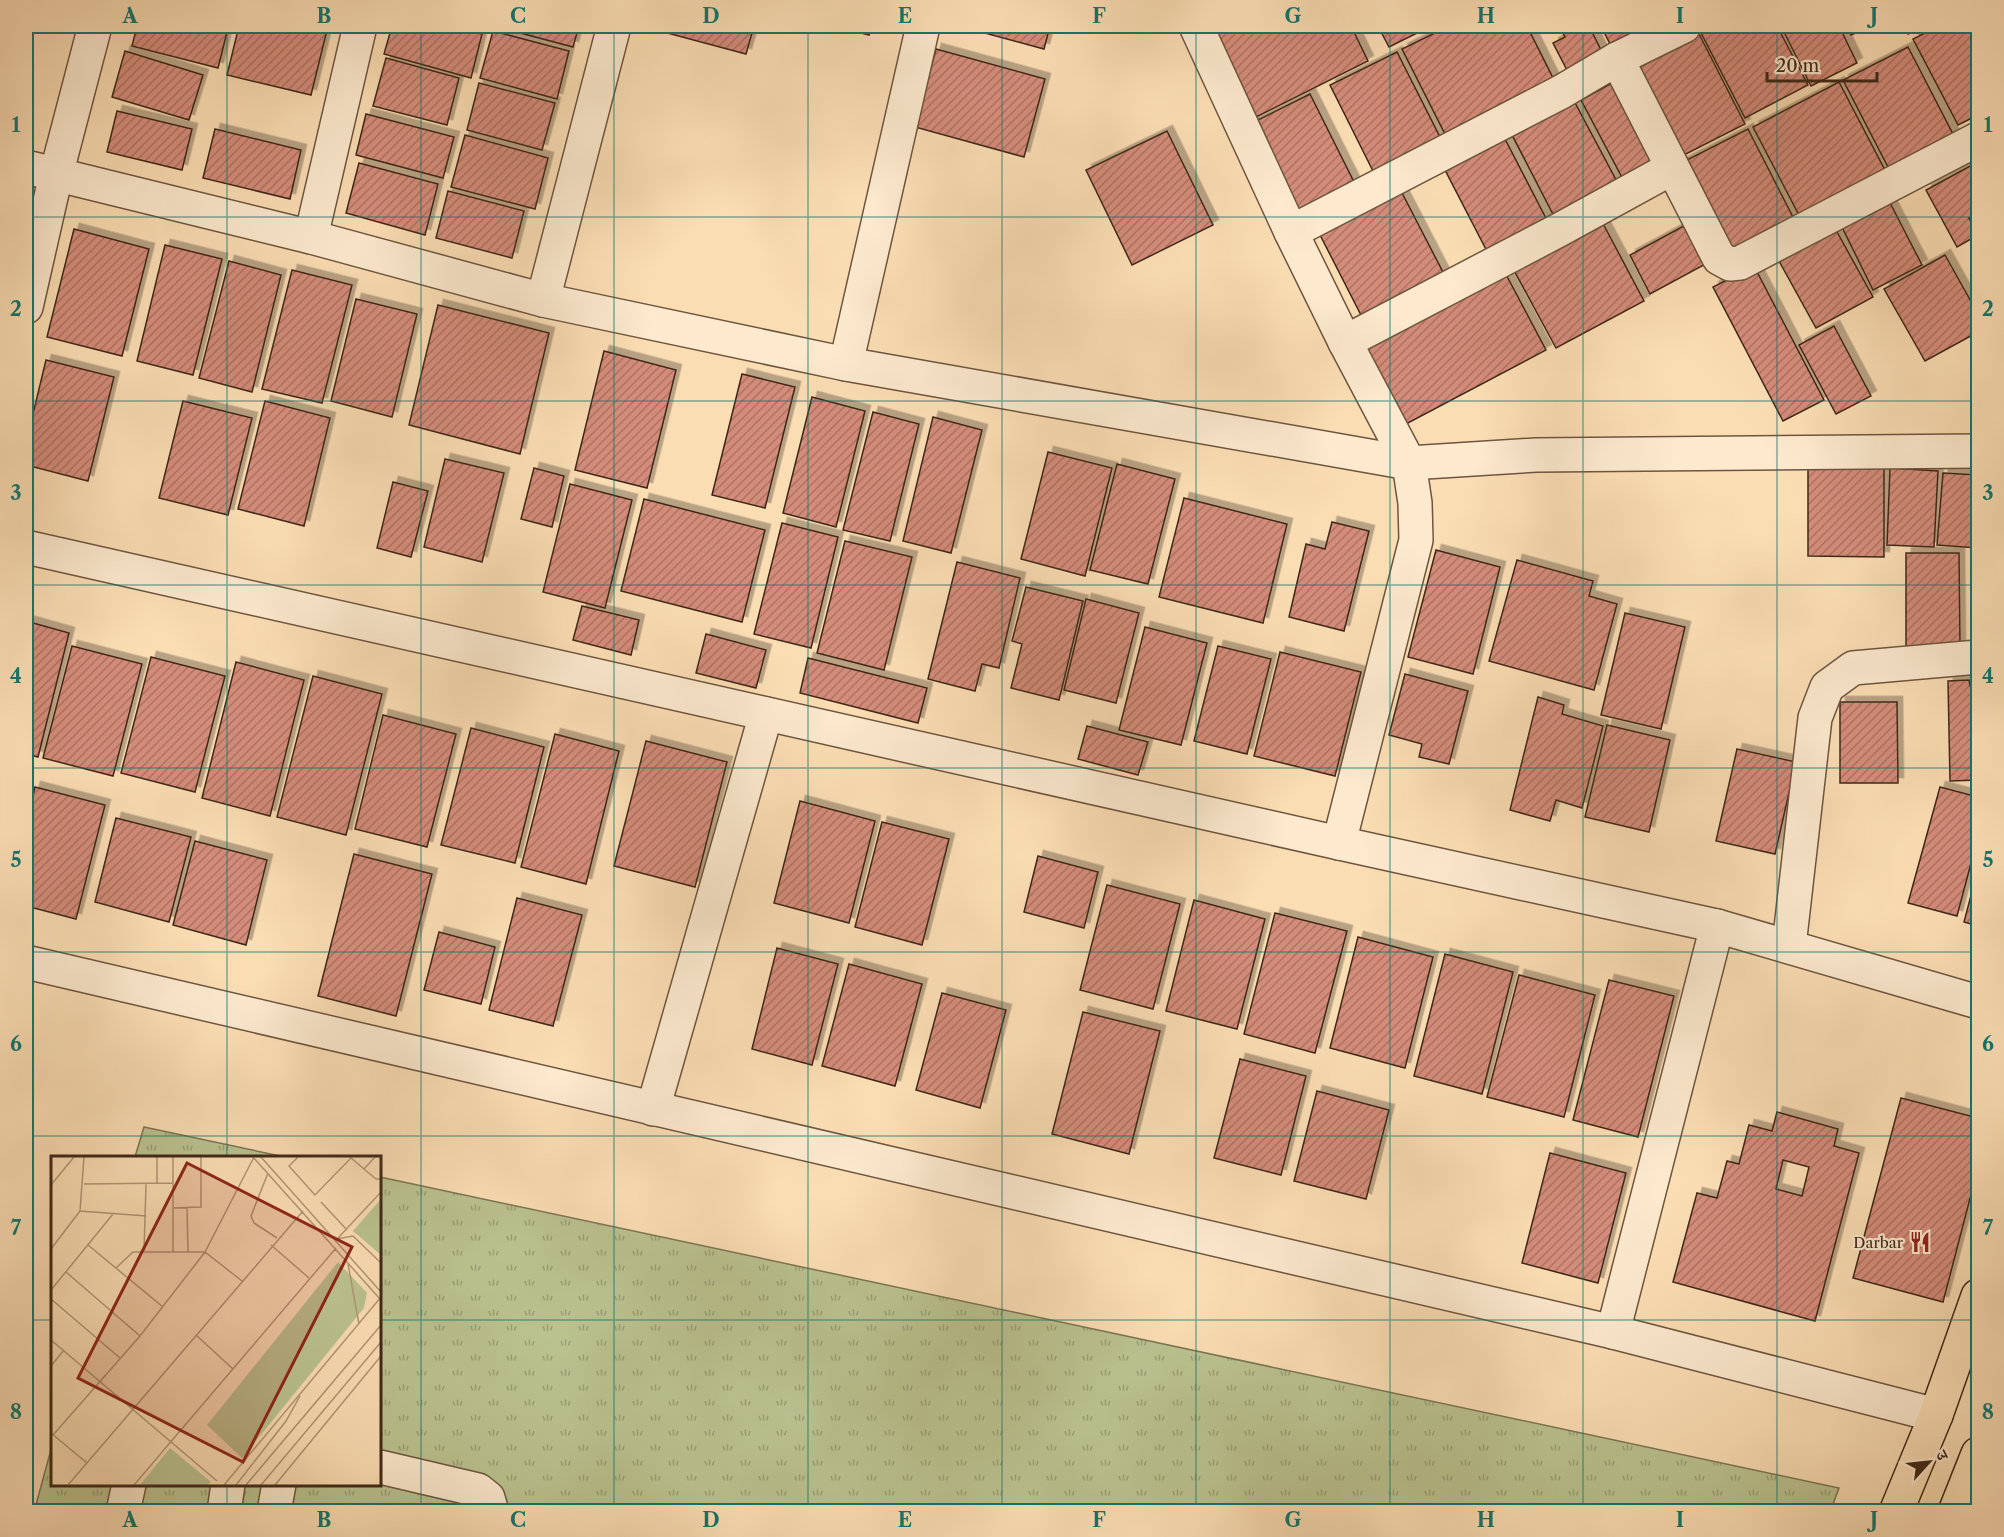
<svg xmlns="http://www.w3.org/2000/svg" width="2004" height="1537" font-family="'Libre Caslon Text','Noto Serif Devanagari',serif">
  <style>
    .park { fill: url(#park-tufts); stroke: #7c7554; stroke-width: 1.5 }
    .building { fill: url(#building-hatch); stroke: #3f2818; stroke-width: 1.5; fill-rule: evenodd; filter: url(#shadow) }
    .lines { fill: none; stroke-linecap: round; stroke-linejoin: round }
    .minor-casing { stroke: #6e553f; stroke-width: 36 }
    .major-casing { stroke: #3f2818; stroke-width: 36 }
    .minor { stroke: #fce9ce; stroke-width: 33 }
    .major { stroke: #fbddb4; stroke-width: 33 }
    .grid { fill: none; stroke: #0f766e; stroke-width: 1.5; stroke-opacity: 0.55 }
    .labels { text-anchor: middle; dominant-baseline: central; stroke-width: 4.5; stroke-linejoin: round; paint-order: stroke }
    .poi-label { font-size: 15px; fill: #3f2818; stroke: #fce9ce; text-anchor: end }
    .inset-road { fill: none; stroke: #b09576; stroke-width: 1.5 }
    .view { fill: #8f2418; fill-opacity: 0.15; stroke: #8f2418; stroke-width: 3 }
    .inset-edge { fill: none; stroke: #3f2818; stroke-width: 3 }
    .neatline { fill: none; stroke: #0f766e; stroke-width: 2 }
    .grid-label { font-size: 20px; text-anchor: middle; font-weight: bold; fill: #0f766e }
  </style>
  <defs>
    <pattern id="park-tufts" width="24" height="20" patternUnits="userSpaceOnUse" patternTransform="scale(1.5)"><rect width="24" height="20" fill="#bac290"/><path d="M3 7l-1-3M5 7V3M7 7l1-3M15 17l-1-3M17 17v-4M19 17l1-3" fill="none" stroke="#999e75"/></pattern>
    <pattern id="building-hatch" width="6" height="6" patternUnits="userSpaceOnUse" patternTransform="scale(1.5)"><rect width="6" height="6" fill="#d48c7a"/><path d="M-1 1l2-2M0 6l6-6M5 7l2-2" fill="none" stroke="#ad7263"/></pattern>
    <filter id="shadow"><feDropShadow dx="5.5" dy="-5.5" stdDeviation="0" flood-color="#0004"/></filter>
  </defs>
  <rect width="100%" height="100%" fill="#fbddb4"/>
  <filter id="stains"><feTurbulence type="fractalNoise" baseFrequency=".00333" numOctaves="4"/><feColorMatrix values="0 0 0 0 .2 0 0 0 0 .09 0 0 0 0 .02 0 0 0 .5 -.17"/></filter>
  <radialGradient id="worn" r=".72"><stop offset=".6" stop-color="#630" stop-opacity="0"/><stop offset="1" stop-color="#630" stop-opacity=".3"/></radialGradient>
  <g class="park">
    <polygon points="144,1127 285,1157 286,1157 135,1157"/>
    <polygon points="380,1177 1839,1488 1830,1512 34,1512 52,1446 52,1484 380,1484"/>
  </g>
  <g class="building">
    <polygon points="137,26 199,26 227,32 218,68 132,46"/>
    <polygon points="239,26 328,26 311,95 227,75"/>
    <polygon points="392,26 451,26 482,34 471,78 384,54"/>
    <polygon points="494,26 579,26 573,47"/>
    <polygon points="657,26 754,26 746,54 656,30"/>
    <polygon points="835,26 872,26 869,35"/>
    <polygon points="959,26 1050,26 1044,49"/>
    <polygon points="1226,26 1351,26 1368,61 1248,121 1205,36"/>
    <polygon points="1378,26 1431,26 1389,47"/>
    <polygon points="1449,26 1527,26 1558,88 1449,142 1402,49"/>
    <polygon points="1559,26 1589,26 1603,54 1568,72 1553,43 1565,37"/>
    <polygon points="1601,26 1646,26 1610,44"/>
    <polygon points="1706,26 1777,26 1808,85 1745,118 1699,29"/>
    <polygon points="1781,26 1839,26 1857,63 1811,86"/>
    <polygon points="1846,26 1871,26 1851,35"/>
    <polygon points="1903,26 1925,26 1908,34"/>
    <polygon points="1939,26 1978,26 1978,115 1958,125 1913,39"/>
    <polygon points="493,31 569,51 557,99 480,78"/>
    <polygon points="1698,32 1745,124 1678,158 1631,66"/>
    <polygon points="1908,47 1954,136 1889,169 1843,80"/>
    <polygon points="936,49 1045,79 1024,157 915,127"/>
    <polygon points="125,51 203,75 189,120 112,97"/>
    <polygon points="1397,52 1444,145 1377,179 1330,85"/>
    <polygon points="386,58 459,78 447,125 373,106"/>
    <polygon points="1621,78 1666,164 1626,185 1581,100"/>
    <polygon points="1839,82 1887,174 1801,219 1753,127"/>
    <polygon points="479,83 555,103 542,150 467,130"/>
    <polygon points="1310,94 1354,182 1294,212 1250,124"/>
    <polygon points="1573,99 1622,191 1558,224 1510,131"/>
    <polygon points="117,111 192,129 182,170 107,152"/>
    <polygon points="366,114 454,137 443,178 356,155"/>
    <polygon points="215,129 301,150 290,199 203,178"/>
    <polygon points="1748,129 1796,223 1728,258 1679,164"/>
    <polygon points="1167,131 1213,225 1132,265 1086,170"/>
    <polygon points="465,135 548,158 535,209 451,187"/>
    <polygon points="1504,137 1552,230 1492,261 1444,168"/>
    <polygon points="359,163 438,184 425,235 346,213"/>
    <polygon points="1972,165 1978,178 1978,213 1969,218 1972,224 1978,221 1978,235 1957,247 1926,190"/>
    <polygon points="1400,189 1445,276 1363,319 1318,231"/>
    <polygon points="448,191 524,211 512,258 436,238"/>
    <polygon points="1885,193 1922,265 1873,290 1837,217"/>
    <polygon points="1599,216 1644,301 1556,348 1510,263"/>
    <polygon points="1693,221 1713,260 1650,294 1630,255"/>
    <polygon points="1831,221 1873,297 1816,328 1774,252"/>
    <polygon points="74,229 149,249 122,356 47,337"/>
    <polygon points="165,245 222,259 193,375 137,361"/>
    <polygon points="1945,255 1978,314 1978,332 1925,361 1884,289"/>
    <polygon points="229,261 281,275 252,392 199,378"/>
    <polygon points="1501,265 1546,350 1406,424 1362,340"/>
    <polygon points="1754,266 1824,400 1783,421 1713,287"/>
    <polygon points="292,270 352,285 322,403 262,389"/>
    <polygon points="356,299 417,314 392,417 331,401"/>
    <polygon points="438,305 549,333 520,454 409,425"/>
    <polygon points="1834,326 1871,396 1836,414 1799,345"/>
    <polygon points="604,351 676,370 647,488 575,470"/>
    <polygon points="46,360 114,377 88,481 26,465 26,443"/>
    <polygon points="742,374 795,387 765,508 712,495"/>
    <polygon points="812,397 865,411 836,527 783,513"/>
    <polygon points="183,401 252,418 228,515 159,498"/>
    <polygon points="265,401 330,418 304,526 238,509"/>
    <polygon points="873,412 919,424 890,541 843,530"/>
    <polygon points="933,417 982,430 951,553 903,541"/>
    <polygon points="1048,452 1112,468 1085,576 1021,559"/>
    <polygon points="445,459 504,473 482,562 424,547"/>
    <polygon points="1117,464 1175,479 1148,584 1090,570"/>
    <polygon points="1808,466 1884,467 1884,557 1808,556"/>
    <polygon points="534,468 564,476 552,527 521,519"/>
    <polygon points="1890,468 1938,471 1934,547 1887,545"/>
    <polygon points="1943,473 1978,475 1978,548 1937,545"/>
    <polygon points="393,482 428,491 411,557 377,548"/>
    <polygon points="570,484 632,500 605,608 543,592"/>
    <polygon points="1184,498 1287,524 1263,623 1159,597"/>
    <polygon points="644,499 765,530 742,622 621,591"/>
    <polygon points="1332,522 1369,531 1344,631 1289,617 1306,544 1325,549"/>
    <polygon points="782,523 838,537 811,648 754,634"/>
    <polygon points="845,541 912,557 884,670 817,653"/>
    <polygon points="1436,550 1500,567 1473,674 1408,657"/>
    <polygon points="1906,553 1959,553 1960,646 1906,646"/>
    <polygon points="1517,560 1593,581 1589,596 1617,604 1594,690 1489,661"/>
    <polygon points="957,562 1020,578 999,668 982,664 975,691 928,679"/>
    <polygon points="1026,587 1083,601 1059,700 1011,688 1022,644 1012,641"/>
    <polygon points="1086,599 1139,613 1116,703 1064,690"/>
    <polygon points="582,606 639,620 631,655 573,640"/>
    <polygon points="1625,613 1685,627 1661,729 1601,715"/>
    <polygon points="26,621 69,633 38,757 26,754"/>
    <polygon points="1145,627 1207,643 1181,745 1119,730"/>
    <polygon points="706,634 766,650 756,688 696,673"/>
    <polygon points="72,646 142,664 113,776 43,758"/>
    <polygon points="1218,646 1271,659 1247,754 1194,741"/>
    <polygon points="1280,652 1361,672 1335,776 1254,756"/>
    <polygon points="151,657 225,676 195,792 121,773"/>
    <polygon points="808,658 927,688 918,723 800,693"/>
    <polygon points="236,662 304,680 270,816 202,798"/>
    <polygon points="1405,674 1468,691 1449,764 1419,757 1422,744 1389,735"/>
    <polygon points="313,676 382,694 346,835 277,817"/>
    <polygon points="1969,680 1970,686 1978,686 1978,780 1950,781 1948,681"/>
    <polygon points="1538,697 1564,705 1562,714 1603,726 1582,808 1556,800 1550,821 1510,810"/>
    <polygon points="1840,702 1897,702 1898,783 1840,783"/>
    <polygon points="383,715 456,734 427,847 355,829"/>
    <polygon points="1607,725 1670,740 1649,832 1585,817"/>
    <polygon points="1087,726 1148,742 1138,775 1078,759"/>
    <polygon points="471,728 544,747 515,863 441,845"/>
    <polygon points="555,734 619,751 586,884 521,867"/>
    <polygon points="646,741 727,762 695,887 614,866"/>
    <polygon points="1737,749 1796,762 1775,854 1716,841"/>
    <polygon points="35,787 105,805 76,919 26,906 26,824"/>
    <polygon points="1940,787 1978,797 1978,837 1957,916 1908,903"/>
    <polygon points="800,801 875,821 849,923 774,903"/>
    <polygon points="116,818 191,837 169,922 95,902"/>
    <polygon points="882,822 949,839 922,945 855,927"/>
    <polygon points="195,841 267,860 246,945 173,925"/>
    <polygon points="354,854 432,874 396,1016 318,996"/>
    <polygon points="1038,856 1098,872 1084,928 1024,912"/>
    <polygon points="1978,869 1978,926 1964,922"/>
    <polygon points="1107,885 1180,904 1153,1009 1080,990"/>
    <polygon points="517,898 582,915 553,1026 489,1010"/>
    <polygon points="1194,900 1265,919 1237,1029 1166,1011"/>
    <polygon points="1275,913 1347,931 1315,1053 1244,1034"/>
    <polygon points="439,932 495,947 481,1004 424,990"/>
    <polygon points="1358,937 1433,957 1405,1068 1330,1048"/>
    <polygon points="777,948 838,964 812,1065 752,1049"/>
    <polygon points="1445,954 1513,972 1482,1094 1414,1076"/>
    <polygon points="849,964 922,984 895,1086 822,1066"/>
    <polygon points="1519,975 1595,995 1564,1117 1487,1097"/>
    <polygon points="1609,980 1674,996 1638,1137 1573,1120"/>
    <polygon points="942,993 1006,1010 980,1108 916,1090"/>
    <polygon points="1083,1012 1160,1031 1129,1154 1052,1134"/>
    <polygon points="1240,1059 1306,1076 1281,1175 1214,1158"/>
    <polygon points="1317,1091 1389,1110 1366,1199 1294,1181"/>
    <polygon points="1901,1098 1978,1118 1978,1168 1943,1302 1853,1278"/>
    <path d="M1777 1112 1838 1129 1834 1146 1859 1153 1815 1321 1673 1282 1697 1193 1717 1198 1727 1161 1739 1164 1749 1125 1772 1131ZM1783 1160 1809 1167 1802 1196 1776 1189Z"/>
    <polygon points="1550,1153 1626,1173 1598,1283 1522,1263"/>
  </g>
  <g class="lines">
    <defs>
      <g id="minor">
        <polyline points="1196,26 1291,232 1345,342 1409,463 1415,503 1416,540 1339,843"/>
        <polyline points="1617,59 1719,258 1730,264 1740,263 1978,139"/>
        <polyline points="26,167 311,237 543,300 846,364 1409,463 1536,455 1978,451"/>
        <polyline points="1291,232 1561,92 1617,59 1684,26"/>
        <polyline points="311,237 360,26"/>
        <polyline points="543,300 614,26"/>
        <polyline points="26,307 56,175 95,26"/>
        <polyline points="1345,342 1559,230 1672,168"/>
        <polyline points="846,364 923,26"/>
        <polyline points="26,547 1339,843 1717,926 1978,1002"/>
        <polyline points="1789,946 1815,718 1827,687 1853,668 1978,657"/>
        <polyline points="26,962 1613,1332 1936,1415"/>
        <polyline points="653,1109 766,714"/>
        <polyline points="1613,1332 1717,926"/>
        <polyline points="380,1467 478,1490 488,1498 492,1512"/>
        <polyline points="123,1512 129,1484"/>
        <polyline points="224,1512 228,1484"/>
        <polyline points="274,1512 279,1484"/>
      </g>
      <g id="major">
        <polyline points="1896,1512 1936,1415 1978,1296"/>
        <polyline points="1955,1512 1978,1454"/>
      </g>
    </defs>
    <use href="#minor" class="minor-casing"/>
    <use href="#major" class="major-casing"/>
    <use href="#minor" class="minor"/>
    <use href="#major" class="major"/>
  </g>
  <path class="grid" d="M227 26V1158M421 26V1512M614 26V1512M808 26V1512M1002 26V1512M1196 26V1512M1390 26V1512M1583 26V1512M1777 26V1512M26 217H1978M26 401H1978M26 585H1978M26 768H1978M26 952H1978M26 1136H1978M26 1320H52M380 1320H1978M227 1484V1512"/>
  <defs>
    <symbol id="restaurant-bare" viewBox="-9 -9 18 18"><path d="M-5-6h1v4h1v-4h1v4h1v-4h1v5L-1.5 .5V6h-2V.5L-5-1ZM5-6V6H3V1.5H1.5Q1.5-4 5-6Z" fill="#8f2418" stroke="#fce9ce" stroke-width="2.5" paint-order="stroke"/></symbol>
  </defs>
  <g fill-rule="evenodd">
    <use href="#restaurant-bare" x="1905" y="1227" width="30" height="30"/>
  </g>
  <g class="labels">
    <g class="poi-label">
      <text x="1903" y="1242">Darbar</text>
    </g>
  </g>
  <g transform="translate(51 1156)">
    <rect width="330" height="330" fill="#fbddb4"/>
    <path d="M330 43V99L302 75ZM287 106 316 137 313 152 191 302 156 269ZM119 292 160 326 157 329H89Z" fill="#bac290"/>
    <path class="inset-road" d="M122 1V96M202 1 329 143M210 1 330 136M247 1 238 10 264 39 300 2M299 1 313 13 324 1M313 13 325 23H330M217 17 200 60 203 67 226 82M106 27V1M33 28 122 27M0 29 23 1M270 46 296 74M122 52 150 51V1M136 52 137 97M29 55 95 60M287 82 330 36M285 83 302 80 330 107M37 89 112 151M220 89 258 122M0 93 29 55 33 1M93 95 95 28M297 108 308 168M65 112 82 96H154L191 125M15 116 89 180M0 134 62 58M0 143 69 202M145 179 182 213M0 184 166 325M0 210 13 194M0 277 36 307M2 279 89 180 154 96 203 1M17 329 252 55M83 329 285 92M173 329 330 141M185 329 235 265 249 240M195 329 330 169M210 329 330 186M224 329 330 200"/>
    <path class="view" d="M136 7 301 91 192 306 27 222Z"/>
    <rect width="330" height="330" class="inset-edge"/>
  </g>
  <rect width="2004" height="1537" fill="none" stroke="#fbddb4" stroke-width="66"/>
  <g transform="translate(1929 1462) rotate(63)" stroke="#fce9ce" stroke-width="4.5" paint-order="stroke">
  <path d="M0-4.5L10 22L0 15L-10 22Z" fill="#3f2818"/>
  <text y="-9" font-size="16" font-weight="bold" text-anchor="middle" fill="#3f2818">उ</text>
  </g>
  <path d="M1767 72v9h110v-9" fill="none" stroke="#3f2818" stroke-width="3"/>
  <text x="1776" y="72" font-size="18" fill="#3f2818" stroke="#fce9ce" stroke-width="4.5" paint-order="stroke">20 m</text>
  <rect x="33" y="33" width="1938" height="1471" class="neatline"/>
  <g class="grid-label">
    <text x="130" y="23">A</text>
    <text x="324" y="23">B</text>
    <text x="518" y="23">C</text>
    <text x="711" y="23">D</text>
    <text x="905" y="23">E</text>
    <text x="1099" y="23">F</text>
    <text x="1293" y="23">G</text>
    <text x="1486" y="23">H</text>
    <text x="1680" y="23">I</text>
    <text x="1874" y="23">J</text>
    <text x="16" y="132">1</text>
    <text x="1988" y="132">1</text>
    <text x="16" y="316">2</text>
    <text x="1988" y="316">2</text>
    <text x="16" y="500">3</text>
    <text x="1988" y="500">3</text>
    <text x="16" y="683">4</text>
    <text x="1988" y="683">4</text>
    <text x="16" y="867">5</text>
    <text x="1988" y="867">5</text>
    <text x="16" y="1051">6</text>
    <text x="1988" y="1051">6</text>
    <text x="16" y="1235">7</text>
    <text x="1988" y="1235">7</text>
    <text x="16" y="1419">8</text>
    <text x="1988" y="1419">8</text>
    <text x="130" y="1527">A</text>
    <text x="324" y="1527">B</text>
    <text x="518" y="1527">C</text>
    <text x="711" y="1527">D</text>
    <text x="905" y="1527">E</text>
    <text x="1099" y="1527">F</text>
    <text x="1293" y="1527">G</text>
    <text x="1486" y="1527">H</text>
    <text x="1680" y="1527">I</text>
    <text x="1874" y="1527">J</text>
  </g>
  <rect width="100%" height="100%" filter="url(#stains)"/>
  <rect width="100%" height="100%" fill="url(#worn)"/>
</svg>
